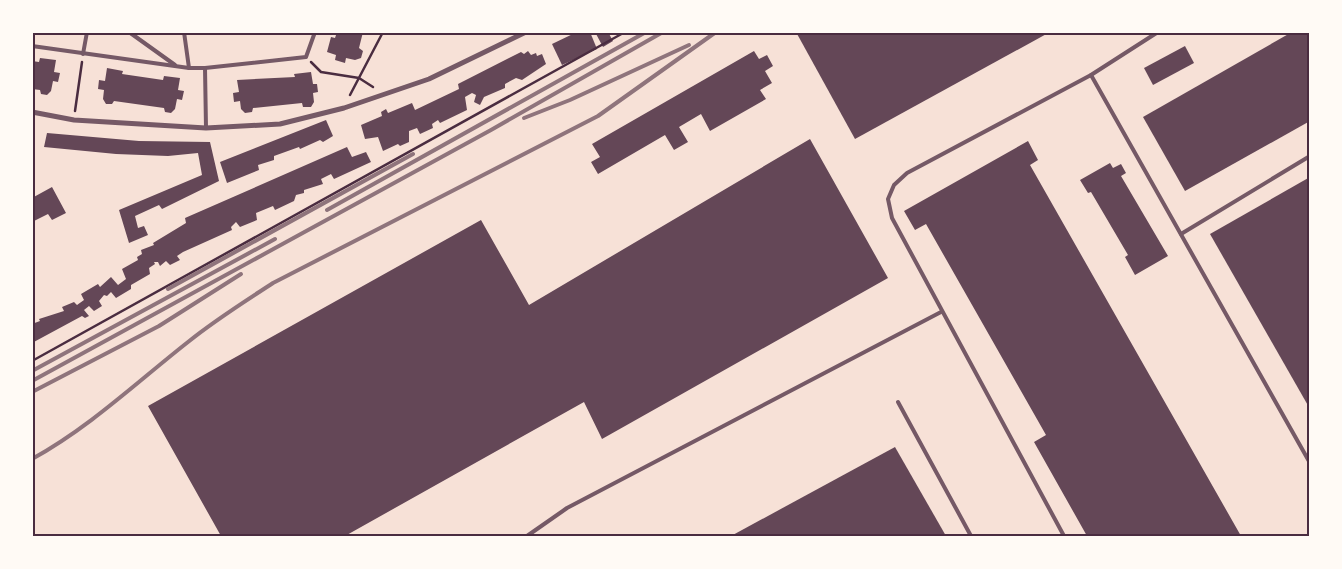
<svg xmlns="http://www.w3.org/2000/svg" width="1342" height="569" font-family="Manrope,sans-serif">
  <style>
    .building { fill: #644757 }
    .lines { fill: none; stroke-linecap: round; stroke-linejoin: round }
    .path { stroke: #4a2c40; stroke-width: 2.5 }
    .service { stroke: #755966; stroke-width: 4 }
    .minor { stroke: #755966; stroke-width: 5 }
    .rail { stroke: #8f747c; stroke-width: 4 }
    .neatline { fill: none; stroke: #4a2c40; stroke-width: 2 }
  </style>
  <rect width="100%" height="100%" fill="#f7e1d7"/>
  <g class="building">
    <polygon points="337,32 363,32 359,48 363,51 361,58 355,60 346,58 345,63 335,60 336,55 327,52 331,37 335,38"/>
    <polygon points="577,32 590,32 597,49 562,65 552,44"/>
    <polygon points="595,32 608,32 613,41 603,47"/>
    <polygon points="796,32 1050,32 855,139"/>
    <polygon points="1292,32 1310,32 1310,121 1185,191 1143,117"/>
    <polygon points="1185,46 1194,63 1153,85 1144,68"/>
    <polygon points="528,51 531,55 536,53 537,56 542,54 546,64 522,80 516,78 505,84 505,88 484,97 480,105 474,102 476,95 472,93 465,97 467,110 440,123 438,120 432,124 433,128 420,134 417,128 409,131 409,142 400,146 398,144 383,151 378,137 365,139 361,125 382,116 381,112 386,109 388,113 412,103 415,110 459,89 458,84 521,52 524,54"/>
    <polygon points="754,51 759,59 767,55 773,66 765,71 772,83 760,90 766,99 710,131 701,114 679,127 688,142 674,150 665,135 598,174 591,162 600,157 592,144"/>
    <polygon points="40,58 56,60 54,72 60,73 58,82 53,81 51,91 47,95 41,94 40,90 32,89 32,61 39,62"/>
    <polygon points="107,68 123,71 122,74 163,80 164,76 180,78 178,90 184,91 182,100 177,99 175,109 171,113 165,112 164,108 114,101 112,104 106,104 103,99 104,90 98,89 99,80 105,81"/>
    <polygon points="311,72 313,84 317,84 318,92 313,93 314,102 311,107 303,107 302,103 253,108 252,112 245,113 241,109 240,101 234,102 233,93 239,92 237,80 295,77 294,74"/>
    <polygon points="326,120 333,136 323,142 320,140 300,149 299,147 274,156 274,160 258,165 259,170 227,183 220,162"/>
    <polygon points="47,133 139,141 210,142 219,181 162,209 159,205 135,216 138,228 144,226 148,235 129,243 119,210 202,175 198,153 168,156 116,154 44,147"/>
    <polygon points="810,139 888,278 602,439 584,402 345,536 221,536 148,406 481,220 529,305"/>
    <polygon points="1028,141 1038,160 1030,165 1241,536 1087,536 1034,442 1046,435 926,224 915,230 904,211"/>
    <polygon points="347,147 352,157 366,152 371,162 334,179 331,174 321,179 323,184 304,190 304,193 296,195 294,201 275,210 273,206 256,213 257,220 240,227 236,222 231,227 232,230 183,252 177,256 180,260 170,265 166,261 160,266 158,262 154,262 155,264 149,268 150,274 131,285 131,289 116,298 111,292 107,296 104,295 99,301 102,306 94,311 89,306 84,310 89,316 85,318 82,316 32,343 32,324 40,321 39,319 64,311 62,307 74,302 77,305 84,300 81,294 98,284 100,287 111,277 118,285 126,279 122,269 138,260 137,257 142,254 141,250 154,245 153,243 186,223 185,218"/>
    <polygon points="1110,163 1113,168 1121,164 1126,173 1121,176 1168,256 1135,275 1125,257 1128,255 1091,192 1088,193 1080,180"/>
    <polygon points="1310,177 1310,409 1210,234"/>
    <polygon points="52,187 66,213 52,220 48,214 32,222 32,198"/>
    <polygon points="895,447 946,536 731,536"/>
  </g>
  <g class="lines">
    <g class="path">
      <polyline points="311,62 321,72 359,78 373,87"/>
      <polyline points="350,95 383,32"/>
      <polyline points="75,111 82,62"/>
      <polyline points="32,361 625,32"/>
    </g>
    <g class="service">
      <polyline points="129,32 175,65"/>
      <polyline points="184,32 189,68"/>
      <polyline points="32,46 189,68 205,68 306,57 315,32"/>
      <polyline points="83,54 87,32"/>
      <polyline points="205,68 206,128"/>
      <polyline points="1091,75 1310,463"/>
      <polyline points="1181,234 1310,156"/>
      <polyline points="898,402 971,536"/>
      <polyline points="527,536 567,508 941,312"/>
      <polyline points="1064,536 892,218 888,199 894,185 907,173 1091,75 1158,32"/>
    </g>
    <polyline class="minor" points="32,112 74,120 206,128 280,124 344,108 429,79 526,32"/>
    <g class="rail">
      <polyline points="524,118 570,100 689,45"/>
      <polyline points="327,210 646,32"/>
      <polyline points="168,289 413,154"/>
      <polyline points="32,371 275,239"/>
      <polyline points="32,381 491,130 663,32"/>
      <polyline points="32,392 159,326 241,274"/>
      <path d="M32 459C90 427 137 382 188 342 215 320 244 302 273 283L598 116 716 32"/>
    </g>
  </g>
  <rect width="1342" height="569" fill="none" stroke="#fffaf5" stroke-width="68"/>
  <rect x="34" y="34" width="1274" height="501" class="neatline"/>
</svg>
